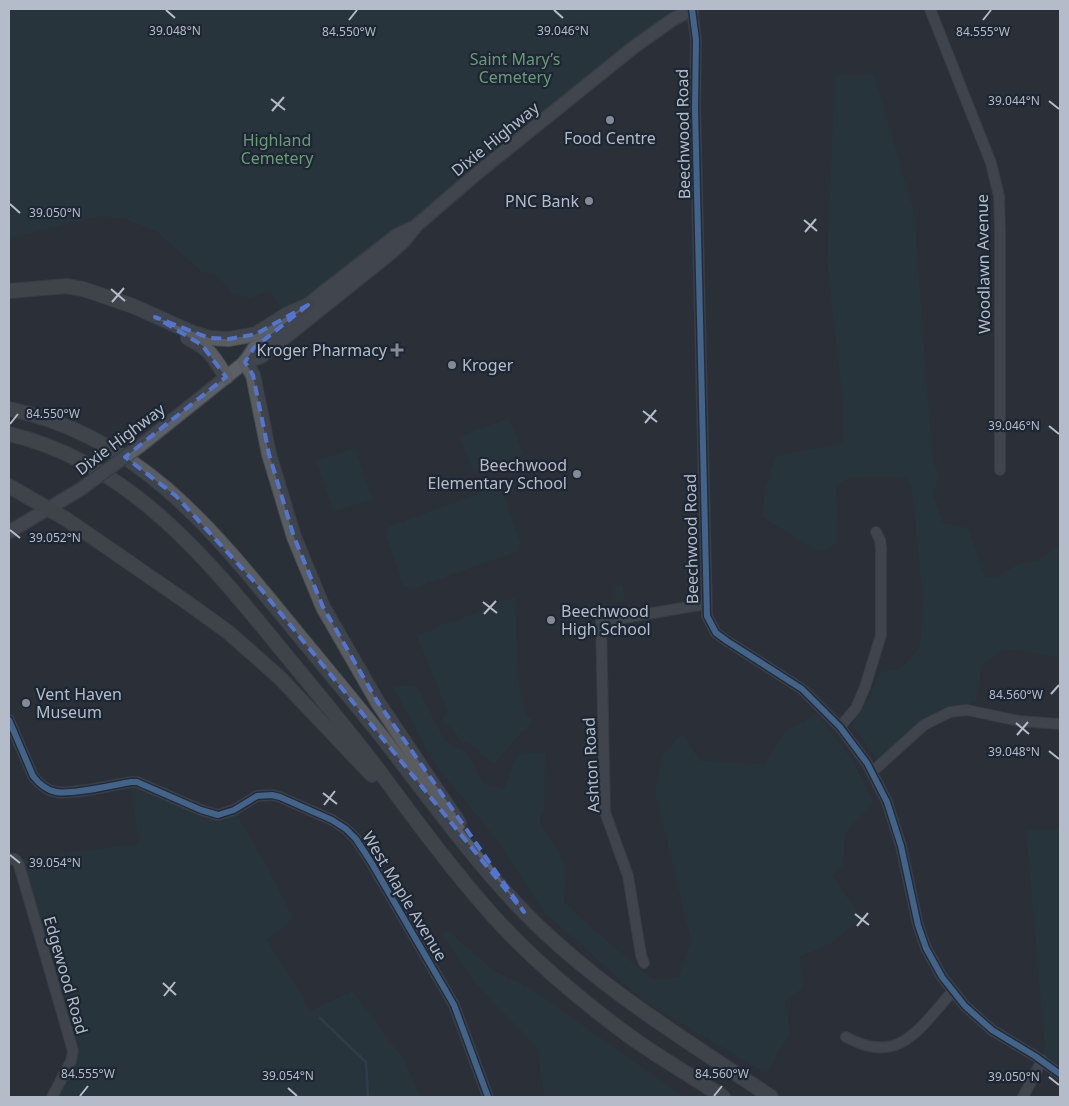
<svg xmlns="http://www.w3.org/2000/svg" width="1069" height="1106" font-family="'Noto Sans',sans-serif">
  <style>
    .green { fill: #273a3e }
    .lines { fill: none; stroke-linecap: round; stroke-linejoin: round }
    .stream { stroke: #384963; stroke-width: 2.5 }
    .minor-casing { stroke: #484c53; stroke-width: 12 }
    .major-casing { stroke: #484c55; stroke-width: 15 }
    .highway-casing { stroke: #474c53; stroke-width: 16 }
    .minor { stroke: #5a5e66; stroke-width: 10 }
    .major { stroke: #5c6168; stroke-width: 12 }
    .highway { stroke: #5a5d60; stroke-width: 14 }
    .major-bridge-casing { stroke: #484c55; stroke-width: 15; stroke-linecap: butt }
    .major-bridge { stroke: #5c6168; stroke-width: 12 }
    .cycleway-casing { stroke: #1d2633; stroke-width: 9 }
    .cycleway { stroke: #60a3ed; stroke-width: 6 }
    .marked { fill: none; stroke: #5274d3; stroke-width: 4; stroke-dasharray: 10 6; stroke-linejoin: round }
    .ticks { fill: none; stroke: #b4bcc9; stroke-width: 2 }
    .poi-dot { fill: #848b96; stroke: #1d2633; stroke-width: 2 }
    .labels { text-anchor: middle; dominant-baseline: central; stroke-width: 4.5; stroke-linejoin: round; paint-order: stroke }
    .park-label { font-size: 16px; fill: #6b9a76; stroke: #1d2633 }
    .street-label { font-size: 16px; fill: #b4bcc9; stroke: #1d2633 }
    .poi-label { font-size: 16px; fill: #b4bcc9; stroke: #1d2633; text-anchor: end }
    .ticks-label { font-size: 12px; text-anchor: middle; fill: #b4bcc9; stroke: #1d2633; stroke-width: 4.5; stroke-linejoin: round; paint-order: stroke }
  </style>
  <rect width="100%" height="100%" fill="#2a3038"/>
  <g class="green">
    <polygon points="9,9 692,9 475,175 286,315 270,291 250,298 231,292 217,275 201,271 156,231 123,218 98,216 9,238"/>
    <path d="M835 75H874L914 212 932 456 938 478 932 494 943 523 968 528 985 577H997L1017 565 1040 560 1060 543V658C1043 656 1018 646 1002 651 995 654 988 661 982 665L975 702 945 709 926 718 877 759 852 725 870 696 880 673 901 669 920 647 923 600 912 488 906 477H852L836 485 838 543 821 552 762 517 765 491 776 456 843 443V401L827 263Z"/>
    <polygon points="509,418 523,454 474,472 460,437"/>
    <polygon points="355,448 372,499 333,512 316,461"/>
    <polygon points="497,487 499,492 502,491 521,544 518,545 520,550 409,590 407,586 404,586 385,534 388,532 386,528"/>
    <polygon points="614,585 623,585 624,600 614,600"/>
    <polygon points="515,597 518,679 525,714 532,720 527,726 528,729 523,730 494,764 468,742 462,743 455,731 442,719 448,712 417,636 438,628 437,625 453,622"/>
    <polygon points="392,685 417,687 445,741 468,754 483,783 504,789 518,754 545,753 544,808 539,821 566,865 564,902 609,943 652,979 679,977 691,940 655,791 663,755 682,734 700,761 765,764 785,732 817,714 852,760 873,802 845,833 843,865 832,875 861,919 831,943 799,957 803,988 785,1000 790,1034 766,1073 647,1003 544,912 498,841 437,767"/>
    <polygon points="131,782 201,810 234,810 263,859 293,918 267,940 311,1011 352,991 403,1058 421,1097 52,1097 71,1061 15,859 139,844"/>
    <polygon points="1060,829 1060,1074 1042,1060 1045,1047 1026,830"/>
    <polygon points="447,930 493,970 530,988 684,1097 544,1097 537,1047 476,984 441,933"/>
  </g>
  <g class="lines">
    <polyline class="stream" points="320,1018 366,1062 368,1097"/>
    <defs>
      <g id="minor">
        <polyline points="692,9 696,40 695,107 707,616 716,633 727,641 802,689 840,727 867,763 887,802 901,846 918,925 926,948 942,977 965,1006 992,1030 1035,1056 1060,1074"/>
        <polyline points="930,9 991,163 999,196 1000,232 1000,470"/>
        <path d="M9 720 33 776C39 784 46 790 56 792 72 795 113 785 131 782H137L201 810 218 815 234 810 257 796 272 795 280 797 332 820 346 829 356 839 371 862 454 1005 488 1097"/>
        <polyline points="840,727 856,708 865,687 881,635 881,548 880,540 876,532"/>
        <polyline points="872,772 924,725 950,712 967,710 1019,721 1060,724"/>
        <polyline points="9,859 15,859 19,865 73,1051 71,1061 52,1097"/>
        <polyline points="644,963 641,955 628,876 605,812 601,621 623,618 706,604"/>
        <path d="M846 1037C900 1067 920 1027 953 991"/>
        <polyline points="1023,1097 1042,1060"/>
      </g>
      <g id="major">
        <polyline points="245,362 254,348 326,290 397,235 412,228"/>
        <polyline points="140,446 245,362 261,357 391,253 404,241 417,225 475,175 634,47 672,20 692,9"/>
        <polyline points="9,532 81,489"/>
      </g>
      <g id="highway">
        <polyline points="9,291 66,286 83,289 133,306 193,333 209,338 229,339 256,334 286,315 308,305"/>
        <path d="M188 338C210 349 213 356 226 377"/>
        <polyline points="245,362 253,375 269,454 294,537 323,607 377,701 459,823"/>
        <path d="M9 409C140 435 216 534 296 632 325 667 354 702 382 737 428 796 472 858 524 912 596 986 686 1040 771 1097"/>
        <path d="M9 434C127 461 207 558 280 648 314 689 348 730 380 772 416 821 453 871 494 917 534 961 579 999 628 1035 658 1057 692 1076 723 1097"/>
        <polyline points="9,486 66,519 185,601 228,632 279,677 372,775"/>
      </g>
    </defs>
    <use href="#minor" class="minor-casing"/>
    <use href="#major" class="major-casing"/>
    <use href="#highway" class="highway-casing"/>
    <use href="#minor" class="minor"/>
    <use href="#major" class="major"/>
    <use href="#highway" class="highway"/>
    <defs>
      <polyline id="major-bridge" points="81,489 140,446"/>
    </defs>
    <use href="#major-bridge" class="major-bridge-casing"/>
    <use href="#major-bridge" class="major-bridge"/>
    <defs>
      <g id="cycleway">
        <polyline points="692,9 696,40 695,107 707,616 716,633 727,641 802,689 840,727 867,763 887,802 901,846 918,925 926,948 942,977 965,1006 992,1030 1035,1056 1060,1074"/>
        <path d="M9 720 33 776C39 784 46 790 56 792 72 795 113 785 131 782H137L201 810 218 815 234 810 257 796 272 795 280 797 332 820 346 829 356 839 371 862 454 1005 488 1097"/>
      </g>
    </defs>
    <use href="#cycleway" class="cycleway-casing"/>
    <use href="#cycleway" class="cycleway"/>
  </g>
  <path d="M0 0H1069V1106H0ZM308 305 254 348 245 362 253 375 269 454 294 537 323 607 377 701 524 912 260 588 176 496 125 457 226 377 202 345 155 317 209 338 229 339 256 334Z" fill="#2a3038" fill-opacity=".55" fill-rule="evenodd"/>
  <path class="marked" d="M308 305 254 348 245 362 253 375 269 454 294 537 323 607 377 701 524 912 260 588 176 496 125 457 226 377 202 345 155 317 209 338 229 339 256 334Z"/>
  <path class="ticks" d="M166 10 175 18M554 10 563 18M349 20 357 10M983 20 991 10M271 99 285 110M1049 101 1059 109M272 111 284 97M10 204 20 213M804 220 817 231M805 232 816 219M111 289 125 301M112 302 124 288M643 411 657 422M645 423 656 410M10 424 18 414M1049 426 1059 434M10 530 20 538M483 602 497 613M484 614 496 601M1051 694 1059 685M1016 723 1029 734M1017 735 1028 722M1049 751 1059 759M323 793 337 804M324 805 335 791M10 855 20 863M855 914 869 925M857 926 868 913M163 983 176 995M164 996 175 982M1049 1077 1059 1085M288 1088 297 1096M80 1096 88 1086M714 1096 722 1086"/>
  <g class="poi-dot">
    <circle cx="610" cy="120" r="5"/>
    <circle cx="589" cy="201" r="5"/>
    <path d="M394.5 342.5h5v5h5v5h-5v5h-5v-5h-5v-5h5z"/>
    <circle cx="452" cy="365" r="5"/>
    <circle cx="577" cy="474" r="5"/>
    <circle cx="551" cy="620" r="5"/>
    <circle cx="26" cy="703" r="5"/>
  </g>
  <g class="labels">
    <g class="park-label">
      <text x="515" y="59">Saint Mary’s<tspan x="515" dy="18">Cemetery</tspan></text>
      <text x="277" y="140">Highland<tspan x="277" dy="18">Cemetery</tspan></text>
    </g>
    <g class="street-label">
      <text transform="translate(683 134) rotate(-91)">Beechwood Road</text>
      <text transform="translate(495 139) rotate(-39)">Dixie Highway</text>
      <text transform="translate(983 264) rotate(-91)">Woodlawn Avenue</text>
      <text transform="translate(120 439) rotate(-37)">Dixie Highway</text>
      <text transform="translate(691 539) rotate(-91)">Beechwood Road</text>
      <text transform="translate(591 765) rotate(-93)">Ashton Road</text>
      <text transform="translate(405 896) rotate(59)">West Maple Avenue</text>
      <text transform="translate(66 975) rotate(74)">Edgewood Road</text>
    </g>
    <g class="poi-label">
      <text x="610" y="138" text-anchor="middle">Food Centre</text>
      <text x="579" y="201">PNC Bank</text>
      <text x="387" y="350">Kroger Pharmacy</text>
      <text x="462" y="365" text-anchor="start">Kroger</text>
      <text x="567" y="465">Beechwood<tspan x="567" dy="18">Elementary School</tspan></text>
      <text x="561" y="611" text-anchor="start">Beechwood<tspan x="561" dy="18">High School</tspan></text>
      <text x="36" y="694" text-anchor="start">Vent Haven<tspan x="36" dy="18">Museum</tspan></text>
    </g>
  </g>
  <g class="ticks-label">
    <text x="175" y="35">39.048°N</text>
    <text x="563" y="35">39.046°N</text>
    <text x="349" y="36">84.550°W</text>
    <text x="983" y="36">84.555°W</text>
    <text x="1014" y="105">39.044°N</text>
    <text x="55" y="217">39.050°N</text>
    <text x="53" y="418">84.550°W</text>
    <text x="1014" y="430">39.046°N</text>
    <text x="55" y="542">39.052°N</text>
    <text x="1016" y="699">84.560°W</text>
    <text x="1014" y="756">39.048°N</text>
    <text x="55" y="867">39.054°N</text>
    <text x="88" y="1078">84.555°W</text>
    <text x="722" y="1078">84.560°W</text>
    <text x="288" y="1080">39.054°N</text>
    <text x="1014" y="1081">39.050°N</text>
  </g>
  <rect width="1069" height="1106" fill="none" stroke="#b4bcc9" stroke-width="20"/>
</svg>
